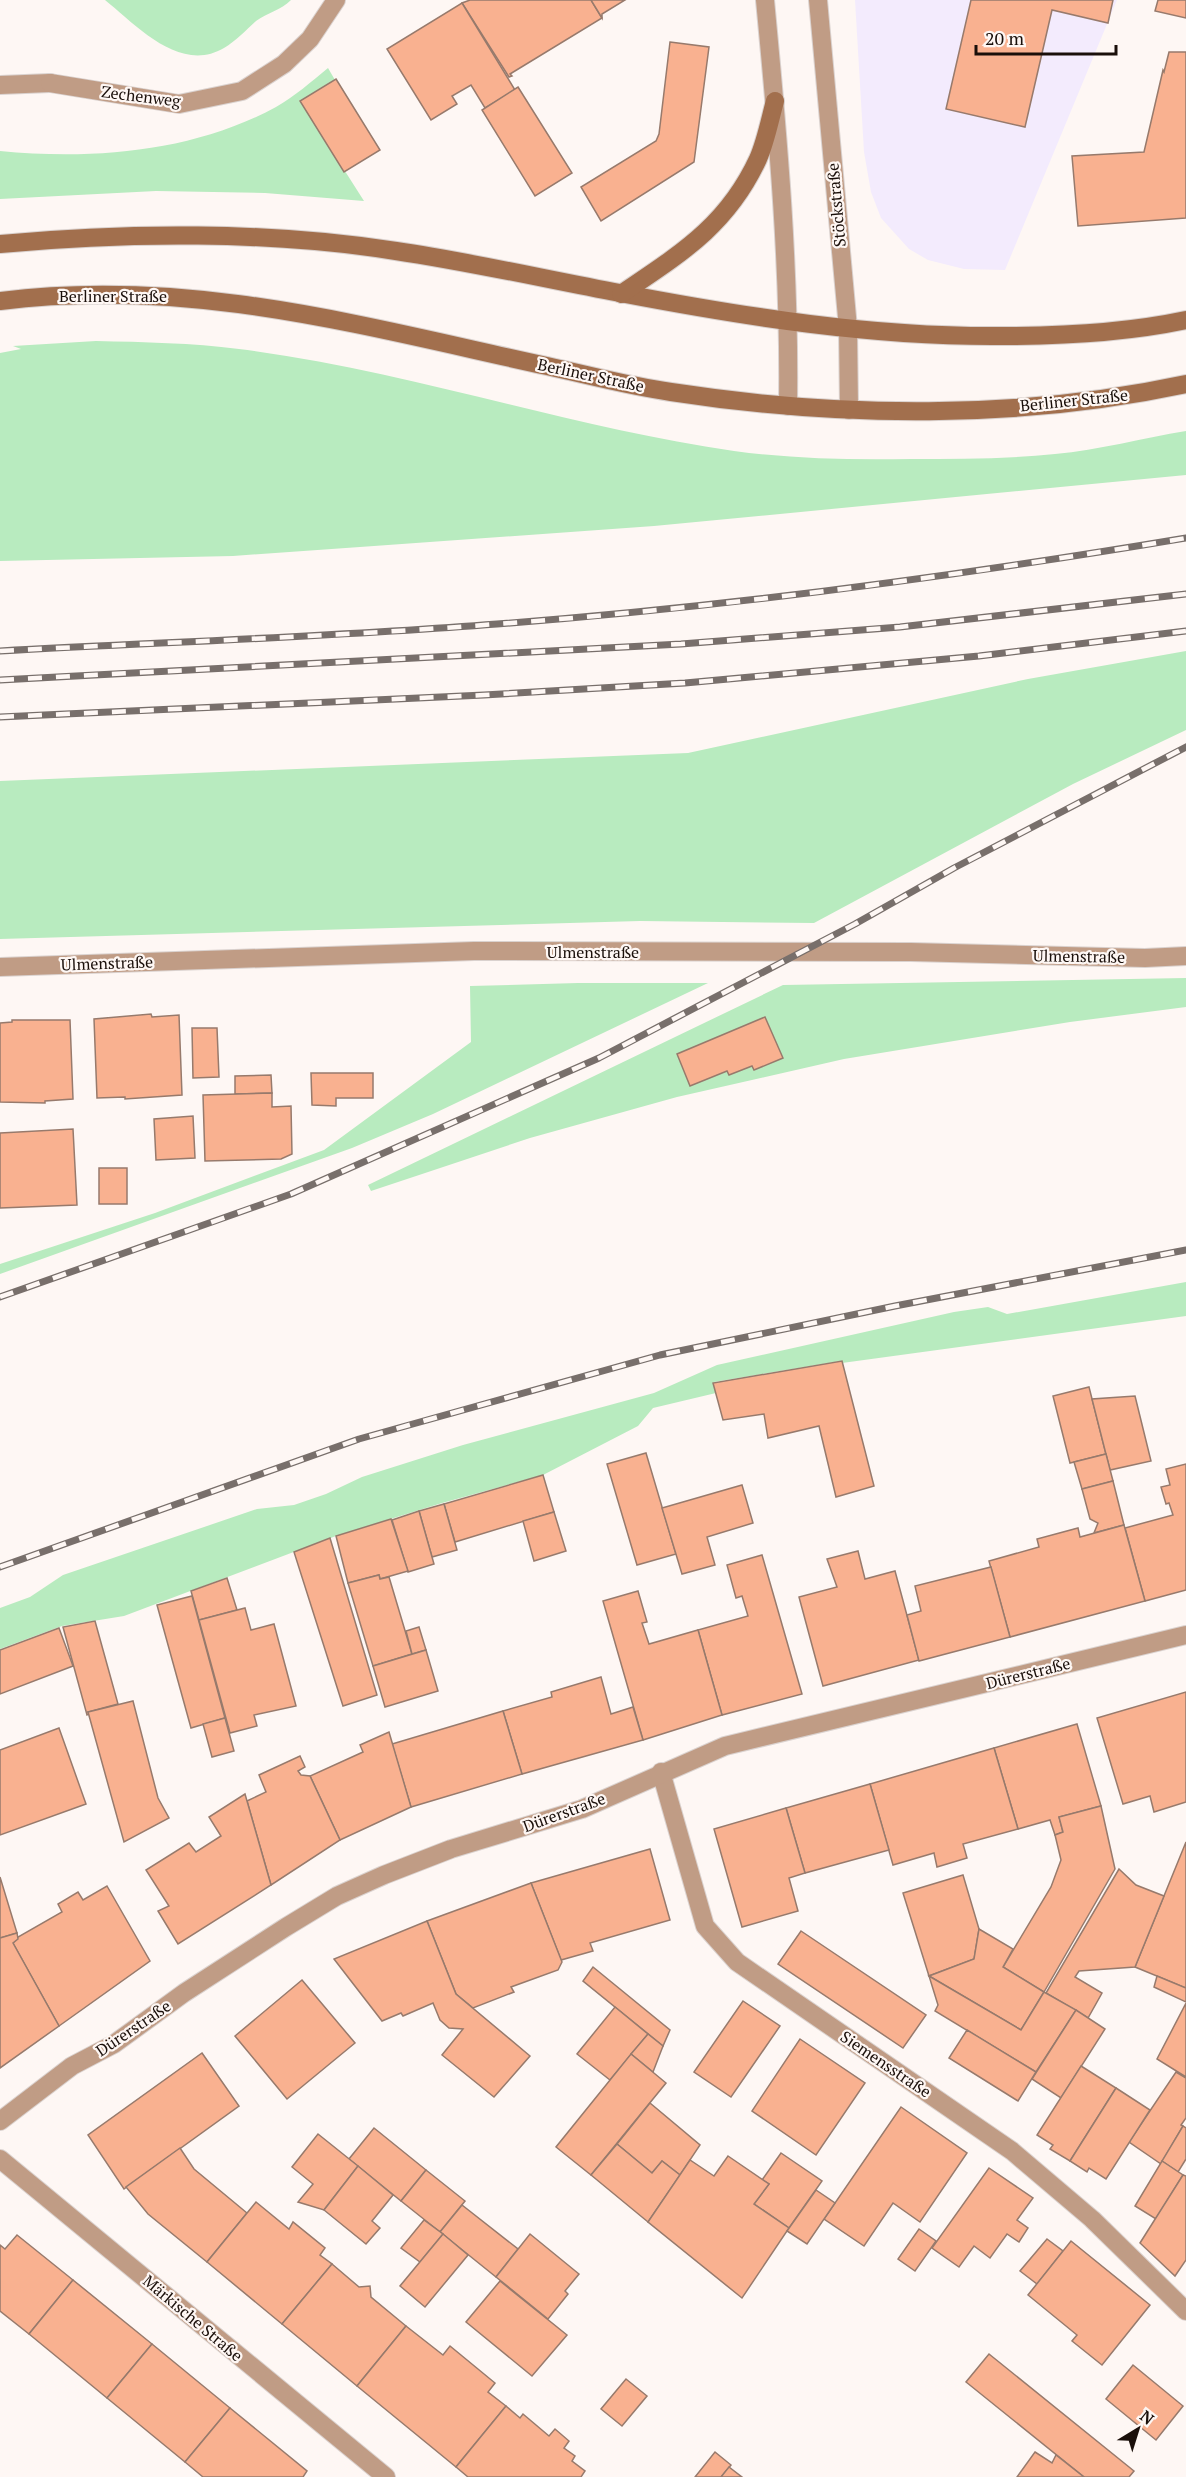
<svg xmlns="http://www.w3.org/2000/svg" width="1186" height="2477" font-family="'PT Serif',serif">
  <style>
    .commercial { fill: #f3ebfd }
    .green { fill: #b8ebbf }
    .building { fill: #f9b190; stroke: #977a6c; stroke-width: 1.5 }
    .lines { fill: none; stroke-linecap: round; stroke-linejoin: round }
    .lane-casing { stroke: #dad2cf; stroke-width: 20 }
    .street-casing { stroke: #dad2cf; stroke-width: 20 }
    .secondary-casing { stroke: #dad2cf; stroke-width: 20 }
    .lane { stroke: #c09c85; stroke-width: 18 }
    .street { stroke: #c09c85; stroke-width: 18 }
    .secondary { stroke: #a26f4d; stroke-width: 18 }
    .rail-casing { stroke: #786f6b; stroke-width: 7 }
    .rail { stroke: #fef7f4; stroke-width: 4.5; stroke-dasharray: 14; stroke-linecap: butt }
    .labels { text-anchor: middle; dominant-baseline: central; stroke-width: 4.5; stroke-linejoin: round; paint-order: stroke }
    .street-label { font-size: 16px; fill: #1a0f0a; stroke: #fef7f4 }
  </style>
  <rect width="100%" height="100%" fill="#fef7f4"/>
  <polygon class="commercial" points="855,0 1117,0 1005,270 964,269 928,260 909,249 881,218 871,192 864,152"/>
  <g class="green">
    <path d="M105 0H291C281 10 267 13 256 21 246 30 236 41 224 48 180 74 136 25 105 0Z"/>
    <path d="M328 68 335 80 301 102 364 201 265 193 156 191 0 199V151C93 160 193 152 276 107 295 96 311 82 328 68Z"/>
    <path d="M96 341C144 342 192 343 239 349 407 370 567 427 734 451 792 459 852 460 911 459 959 459 1007 459 1055 454 1099 450 1143 438 1186 431V475L654 526 374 546 233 556 0 561V353L21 349 13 346Z"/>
    <polygon points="1186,651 1186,730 1073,784 814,923 640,921 0,939 0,781 688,753 1028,679"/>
    <polygon points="1186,978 1186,1007 1070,1022 844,1059 677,1097 530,1138 371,1191 368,1185 783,985"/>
    <polygon points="578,983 708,983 433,1114 352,1148 0,1274 0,1264 155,1213 324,1150 471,1042 470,986"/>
    <polygon points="1186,1282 1186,1316 842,1363 841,1361 714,1382 716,1393 653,1408 638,1426 543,1475 442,1503 336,1536 124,1616 62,1626 0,1649 0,1608 30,1597 63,1575 257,1509 294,1505 326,1494 362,1477 463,1445 654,1393 717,1365 954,1312 988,1307 1007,1314"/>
  </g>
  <g class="building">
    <polygon points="470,0 591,0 602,18 510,74 512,76 509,77 462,3"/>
    <polygon points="591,0 625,0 602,14 602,18"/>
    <polygon points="971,0 1113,0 1108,23 1052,10 1025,127 946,109"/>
    <polygon points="1158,0 1186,0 1186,18 1155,11"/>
    <polygon points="462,3 515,90 485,108 471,85 452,96 457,104 431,120 387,49"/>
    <polygon points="670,42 709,47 694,162 601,221 581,187 656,141 659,134"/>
    <polygon points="1169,52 1186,52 1186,218 1078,226 1072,156 1144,152 1163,70 1164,72"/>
    <polygon points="336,79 380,150 344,172 300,101"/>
    <polygon points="518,87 572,173 535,196 482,110"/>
    <polygon points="151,1014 152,1017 179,1015 182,1095 125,1099 125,1097 97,1098 94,1019"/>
    <polygon points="765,1017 783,1058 754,1070 752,1066 729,1075 727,1071 690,1086 677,1054"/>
    <polygon points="12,1020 70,1020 73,1099 45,1101 45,1103 0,1102 0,1023 12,1022"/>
    <polygon points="192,1028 217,1028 219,1077 193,1078"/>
    <polygon points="311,1073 373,1073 373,1098 336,1098 336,1106 312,1105"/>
    <polygon points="271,1075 272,1093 235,1094 235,1076"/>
    <polygon points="272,1093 272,1107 291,1106 292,1154 281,1159 205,1161 203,1095"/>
    <polygon points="193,1116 195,1158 156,1160 154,1119"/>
    <polygon points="73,1129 77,1205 0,1208 0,1133"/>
    <rect x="99" y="1168" width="28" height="36"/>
    <polygon points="842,1361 874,1486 836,1497 819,1426 768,1438 764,1414 723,1420 713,1383"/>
    <polygon points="1089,1387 1106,1454 1070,1463 1053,1396"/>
    <polygon points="1135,1396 1151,1461 1110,1470 1092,1399"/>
    <polygon points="646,1453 676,1554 637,1565 607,1464"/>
    <polygon points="1106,1454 1113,1481 1082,1489 1074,1462"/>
    <polygon points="1186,1464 1186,1590 1145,1601 1125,1528 1173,1515 1169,1503 1166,1504 1161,1487 1170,1485 1166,1469"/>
    <polygon points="543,1475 554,1512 455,1542 444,1504"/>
    <polygon points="1113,1481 1124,1525 1094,1533 1098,1523 1090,1519 1082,1489"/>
    <polygon points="742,1485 753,1523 707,1537 715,1565 682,1574 662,1508"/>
    <polygon points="444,1504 457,1550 432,1557 419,1511"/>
    <polygon points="419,1511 434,1564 408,1572 392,1520"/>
    <polygon points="554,1512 566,1551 534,1561 523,1521"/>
    <polygon points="391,1519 408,1571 380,1579 379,1575 348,1583 336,1536"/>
    <polygon points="1124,1525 1145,1601 1010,1637 989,1561 1039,1547 1037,1539 1078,1528 1080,1537"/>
    <polygon points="330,1538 377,1695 343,1706 294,1552"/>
    <polygon points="858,1551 865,1579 895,1571 919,1660 823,1686 799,1597 837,1587 827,1559"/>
    <polygon points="762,1555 802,1694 722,1715 698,1630 748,1616 742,1596 736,1598 727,1565"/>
    <polygon points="991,1567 1010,1637 919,1661 907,1615 921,1611 915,1586"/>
    <polygon points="379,1575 380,1579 389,1577 412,1654 373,1666 348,1583"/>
    <polygon points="227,1578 237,1610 199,1620 191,1591"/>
    <polygon points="638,1591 647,1622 642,1623 649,1644 698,1630 722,1715 643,1740 603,1601"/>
    <polygon points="192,1596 225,1718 191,1728 157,1605"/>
    <polygon points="245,1608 251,1630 274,1624 296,1706 254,1715 257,1726 230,1733 199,1620"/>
    <polygon points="95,1621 118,1704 88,1712 89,1714 87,1715 63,1627"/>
    <polygon points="419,1627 426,1650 412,1654 406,1631"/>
    <polygon points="59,1628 73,1666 0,1694 0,1650"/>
    <polygon points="426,1650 438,1691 385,1707 373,1666"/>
    <polygon points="601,1677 611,1714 633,1707 643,1740 522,1774 503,1711 552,1697 551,1692"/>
    <polygon points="1186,1692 1186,1802 1154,1812 1150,1796 1123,1804 1097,1718"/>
    <polygon points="133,1701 158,1798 169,1818 124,1842 88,1712"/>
    <polygon points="503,1711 522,1774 411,1807 392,1744"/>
    <polygon points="225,1718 234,1751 212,1757 203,1724"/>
    <polygon points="1077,1724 1101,1806 1059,1817 1063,1832 1055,1835 1050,1820 1018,1829 994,1748"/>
    <polygon points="59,1728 86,1804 0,1835 0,1750"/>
    <polygon points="389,1732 411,1807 340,1840 310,1776 363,1752 360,1745"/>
    <polygon points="994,1748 1018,1829 963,1844 967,1858 937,1867 934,1853 893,1865 870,1784"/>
    <polygon points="300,1756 305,1767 298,1771 301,1775 310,1776 340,1840 271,1885 247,1801 266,1792 259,1775"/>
    <polygon points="870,1784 889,1850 805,1873 786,1808"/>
    <polygon points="245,1794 271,1885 178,1944 158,1911 169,1906 146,1870 189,1843 196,1852 221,1836 209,1817"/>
    <polygon points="1101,1806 1115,1869 1044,1992 1003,1967 1051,1887 1061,1860 1055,1835 1063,1832 1059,1817"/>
    <polygon points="786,1808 805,1873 789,1878 798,1911 742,1927 714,1829"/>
    <polygon points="1186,1842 1186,1988 1135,1967"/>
    <polygon points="650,1849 670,1920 590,1943 593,1951 561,1960 531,1883"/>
    <polygon points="1119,1869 1136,1885 1164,1896 1135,1967 1079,1971 1075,1977 1102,1993 1088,2018 1046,1993"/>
    <polygon points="963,1875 979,1929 974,1959 929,1976 903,1893"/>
    <polygon points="0,1877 17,1933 0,1938"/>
    <polygon points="531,1883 562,1962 558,1970 511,1987 514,1992 473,2008 456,1994 427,1921"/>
    <polygon points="107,1886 150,1961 59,2026 13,1943 18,1937 62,1912 58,1904 78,1892 83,1900"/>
    <polygon points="427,1921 456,1994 530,2056 494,2097 442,2055 463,2029 449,2028 440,2020 433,2003 403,2016 401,2013 382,2021 334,1959"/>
    <polygon points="979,1929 1013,1949 1003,1967 1044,1992 1021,2030 929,1976 974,1959"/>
    <polygon points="801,1931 926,2015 903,2048 778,1964"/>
    <polygon points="17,1933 18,1939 13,1943 59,2026 0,2068 0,1938"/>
    <polygon points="593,1967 670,2030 663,2046 583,1981"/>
    <polygon points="929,1976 1021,2030 1044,1992 1076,2010 1036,2072 935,2011 938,2005"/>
    <polygon points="1157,1976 1186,1988 1186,2002 1154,1987"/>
    <polygon points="302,1980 355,2043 287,2099 235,2036"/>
    <polygon points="743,2001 780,2026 731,2097 694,2072"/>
    <polygon points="1186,2003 1186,2077 1157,2059"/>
    <polygon points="615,2007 648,2034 610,2080 577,2054"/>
    <polygon points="1076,2010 1105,2029 1061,2098 1032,2079"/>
    <polygon points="967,2030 1036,2072 1018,2101 949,2058"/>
    <polygon points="648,2034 663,2046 653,2072 631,2054"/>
    <polygon points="800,2039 865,2083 816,2155 752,2111"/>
    <polygon points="202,2053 239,2106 124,2189 88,2135"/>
    <polygon points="631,2054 666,2083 591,2175 556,2147"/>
    <polygon points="1081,2066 1116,2088 1070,2161 1050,2149 1053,2145 1037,2135"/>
    <polygon points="1176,2072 1186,2078 1186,2118 1181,2125 1183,2126 1161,2164 1129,2142"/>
    <polygon points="1116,2088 1150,2110 1106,2179 1089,2168 1087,2172 1070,2161"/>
    <polygon points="650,2103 700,2145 680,2175 662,2161 652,2173 617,2144"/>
    <polygon points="901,2107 967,2153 920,2222 893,2203 864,2246 824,2219"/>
    <polygon points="1183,2126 1186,2128 1186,2159 1178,2172 1162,2161"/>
    <polygon points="374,2128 426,2170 401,2201 349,2159"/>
    <polygon points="318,2134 358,2166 324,2210 298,2202 313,2184 292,2167"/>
    <polygon points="617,2144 652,2173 662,2161 680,2175 648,2222 591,2175"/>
    <polygon points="180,2148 194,2169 247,2213 207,2262 148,2214 126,2187"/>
    <polygon points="781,2153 822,2181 789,2228 754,2204 769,2184 762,2180"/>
    <polygon points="728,2156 769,2184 754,2204 789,2228 742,2298 648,2222 690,2160 714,2176"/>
    <polygon points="1162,2161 1183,2175 1156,2219 1135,2206"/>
    <polygon points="358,2166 393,2195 372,2221 380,2228 366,2244 324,2210"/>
    <polygon points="989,2168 1033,2198 1017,2220 1028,2228 1019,2242 1007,2234 990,2258 974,2246 959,2267 932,2248"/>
    <polygon points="426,2170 465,2201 440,2232 401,2201"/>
    <polygon points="1183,2175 1186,2176 1186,2260 1175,2276 1140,2243"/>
    <polygon points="816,2190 835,2203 807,2244 787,2231"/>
    <polygon points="256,2202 289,2229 293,2222 325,2248 320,2255 332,2264 282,2324 207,2262"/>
    <polygon points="462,2205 518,2249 496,2277 440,2232"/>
    <polygon points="424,2220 443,2234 420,2262 401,2248"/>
    <polygon points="919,2229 936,2241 915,2271 898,2259"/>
    <polygon points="443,2234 468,2255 425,2307 400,2286"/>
    <polygon points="530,2234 579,2274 565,2291 568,2294 548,2319 496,2277"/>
    <polygon points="17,2235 73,2280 29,2334 0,2311 0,2245 5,2249"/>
    <polygon points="1047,2239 1063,2251 1037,2284 1020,2271"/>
    <polygon points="1071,2241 1150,2305 1102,2365 1072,2341 1077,2335 1028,2295"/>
    <polygon points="332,2264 359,2287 370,2286 371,2297 406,2326 357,2386 282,2324"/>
    <polygon points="73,2280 152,2344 107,2398 29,2334"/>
    <polygon points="500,2281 567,2335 532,2376 466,2322"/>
    <polygon points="406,2326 443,2355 450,2346 495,2383 488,2392 506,2406 456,2467 357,2386"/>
    <polygon points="152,2344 230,2408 185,2462 107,2398"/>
    <polygon points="989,2354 1134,2471 1129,2477 1084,2477 966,2382"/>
    <polygon points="1133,2365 1183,2406 1156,2440 1106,2399"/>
    <polygon points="626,2379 647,2396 622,2426 601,2409"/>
    <polygon points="506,2406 520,2418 523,2414 549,2436 555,2429 569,2441 564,2448 575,2456 572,2461 585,2471 581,2477 468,2477 456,2467"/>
    <polygon points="230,2408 307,2471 303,2477 203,2477 185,2462"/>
    <polygon points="715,2452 731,2465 721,2477 695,2477"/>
    <polygon points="1035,2452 1052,2463 1056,2455 1084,2477 1017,2477"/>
    <polygon points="729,2467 742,2477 721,2477"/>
  </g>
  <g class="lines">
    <defs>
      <polyline id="lane" points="0,85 50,83"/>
      <g id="street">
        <path d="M765 0C778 136 790 270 788 406"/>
        <polyline points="818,0 848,328 849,410"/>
        <polyline points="50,83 179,104 242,91 284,64 310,39 336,0"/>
        <polyline points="0,967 474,951 911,952 1145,958 1186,956"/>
        <polyline points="661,1772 705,1926 737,1962 1012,2151 1092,2219 1186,2311"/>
        <polyline points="0,2121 72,2066 114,2044 184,1993 286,1927 337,1896 384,1875 451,1849 582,1809 725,1746 1186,1635"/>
        <polyline points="0,2159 386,2477"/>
      </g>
      <g id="secondary">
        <path d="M0 244C126 232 270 231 396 251 471 262 545 279 620 293 746 317 872 337 1001 336 1064 336 1125 333 1186 320"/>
        <path d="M621 294C680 254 727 226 758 159 766 141 770 119 775 101"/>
        <path d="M0 301C191 277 362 326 547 366 588 375 629 386 671 392 840 418 1018 420 1186 384"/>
      </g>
    </defs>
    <use href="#lane" class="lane-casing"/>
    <use href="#street" class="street-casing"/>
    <use href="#secondary" class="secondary-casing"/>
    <use href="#lane" class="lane"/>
    <use href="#street" class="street"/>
    <use href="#secondary" class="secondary"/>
    <defs>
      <g id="rail">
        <path d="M0 651C165 642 331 637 497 624 727 607 958 576 1186 538"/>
        <polyline points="0,680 681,644 900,627 1186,594"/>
        <polyline points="0,717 484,695 685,683 979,656 1186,631"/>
        <polyline points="0,1297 291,1194 599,1058 855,924 954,868 1186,747"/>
        <polyline points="0,1567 359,1439 660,1355 895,1306 1186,1250"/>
      </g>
    </defs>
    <use href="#rail" class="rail-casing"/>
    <use href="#rail" class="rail"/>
  </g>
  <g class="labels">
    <g class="street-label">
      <text transform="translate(141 96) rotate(7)">Zechenweg</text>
      <text transform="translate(836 205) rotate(-95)">Stöckstraße</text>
      <text x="113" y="296">Berliner Straße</text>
      <text transform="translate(591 375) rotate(12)">Berliner Straße</text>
      <text transform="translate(1074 400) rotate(-6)">Berliner Straße</text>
      <text x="593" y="952">Ulmenstraße</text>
      <text transform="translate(1079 956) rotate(1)">Ulmenstraße</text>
      <text transform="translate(107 963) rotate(-2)">Ulmenstraße</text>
      <text transform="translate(1028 1673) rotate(-14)">Dürerstraße</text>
      <text transform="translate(564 1812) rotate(-20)">Dürerstraße</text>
      <text transform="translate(133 2028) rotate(-34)">Dürerstraße</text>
      <text transform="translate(886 2064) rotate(34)">Siemensstraße</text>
      <text transform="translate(193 2318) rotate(40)">Märkische Straße</text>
    </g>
  </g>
  <g transform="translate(1138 2429) rotate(38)" stroke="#fef7f4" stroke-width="4.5" paint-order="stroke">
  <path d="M0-4.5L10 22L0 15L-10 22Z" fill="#1a0f0a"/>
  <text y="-9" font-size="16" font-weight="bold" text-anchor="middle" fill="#1a0f0a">N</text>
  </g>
  <path d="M976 45v9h140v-9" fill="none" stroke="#1a0f0a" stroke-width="3"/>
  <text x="985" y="45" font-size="18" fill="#1a0f0a" stroke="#fef7f4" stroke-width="4.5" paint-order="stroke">20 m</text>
</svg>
